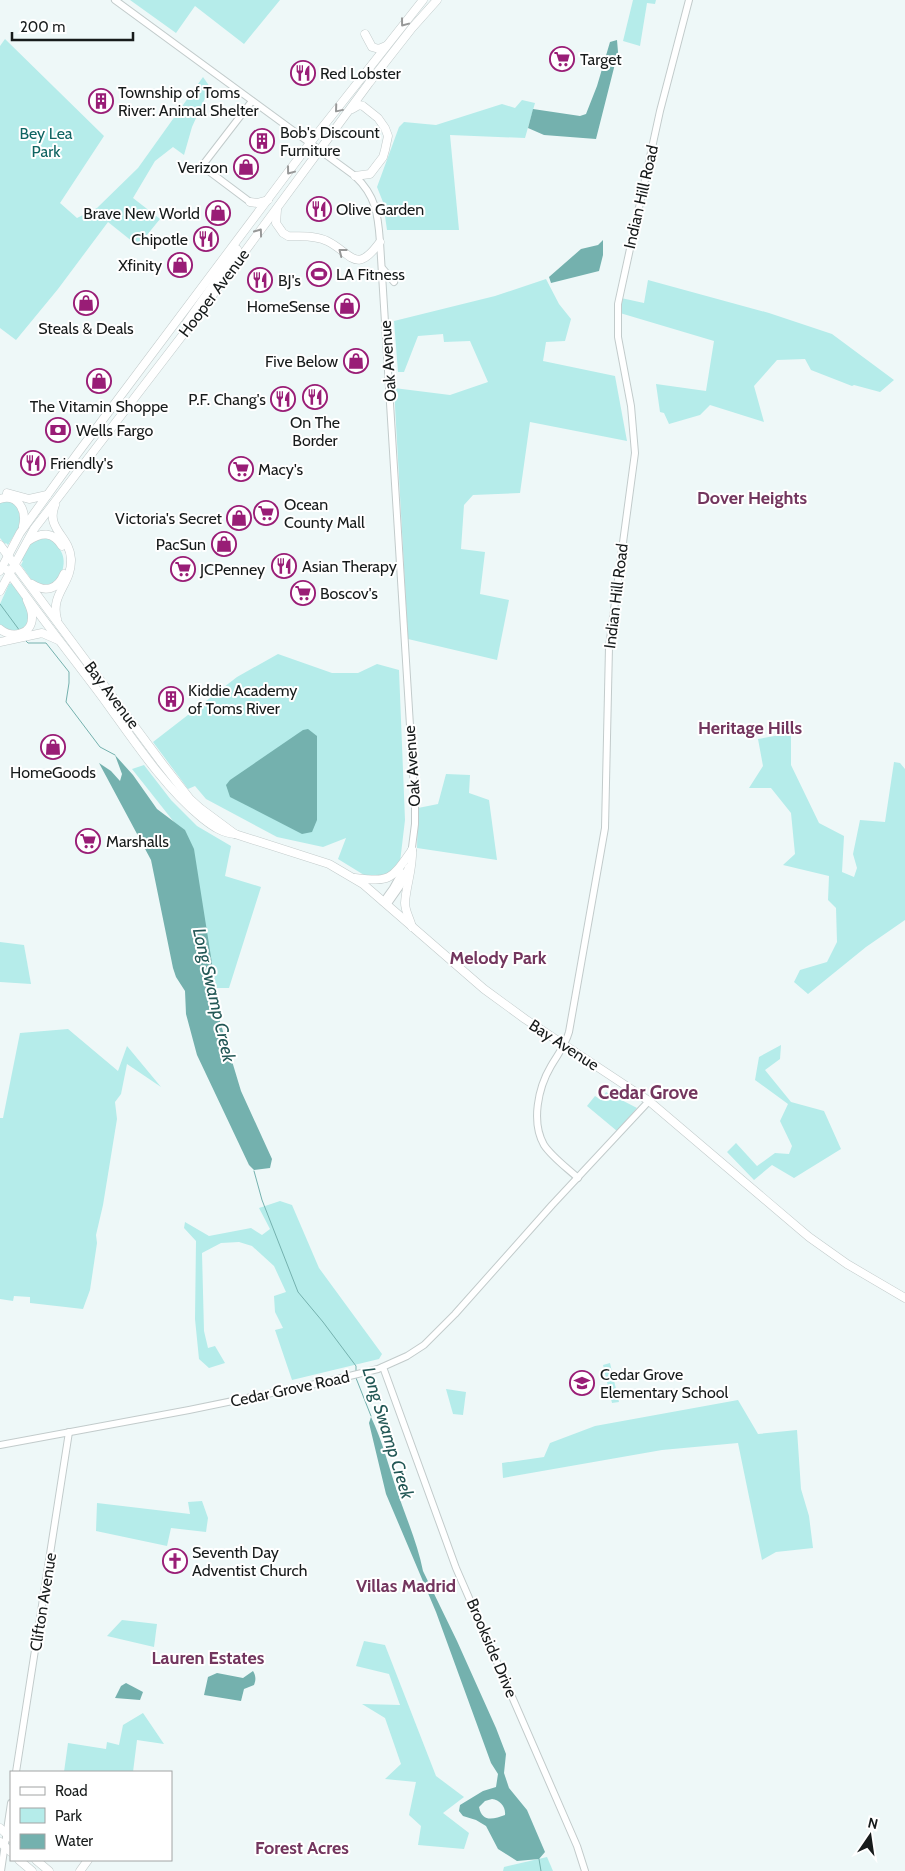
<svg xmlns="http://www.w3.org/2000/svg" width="905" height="1871" font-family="Cabin,sans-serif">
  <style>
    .green { fill: #b5ecea }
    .water { fill: #74b1ae; fill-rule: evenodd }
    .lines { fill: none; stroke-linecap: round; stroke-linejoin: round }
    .stream { stroke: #74b1ae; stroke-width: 1 }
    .tertiary-casing { stroke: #c2cbcb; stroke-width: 8 }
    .primary-casing { stroke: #c2cbcb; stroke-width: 9 }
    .trunk-casing { stroke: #c2cbcb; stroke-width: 9 }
    .tertiary { stroke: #fff; stroke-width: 6 }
    .primary { stroke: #fff; stroke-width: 8 }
    .trunk { stroke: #fff; stroke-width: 8 }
    .oneway { stroke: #979898 }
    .labels { text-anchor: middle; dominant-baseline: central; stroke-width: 4; stroke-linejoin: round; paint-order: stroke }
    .poi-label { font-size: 16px; fill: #171b1b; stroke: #fff; text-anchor: start }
    .park-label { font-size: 16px; fill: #0f6462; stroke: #fff }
    .street-label { font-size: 16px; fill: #171b1b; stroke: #fff }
    .neighbourhood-label { font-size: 18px; font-weight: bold; fill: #73365e; stroke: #fff }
    .water-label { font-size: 18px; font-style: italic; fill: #225755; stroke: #fff }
    .quarter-label { font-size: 19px; font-weight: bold; fill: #73365e; stroke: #fff }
  </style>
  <rect width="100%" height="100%" fill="#eef8f8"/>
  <g class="green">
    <polygon points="130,0 280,0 244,44 195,6 176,33"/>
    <polygon points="633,0 656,0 655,4 647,3 640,46 623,41"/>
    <polygon points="5,39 104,136 60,203 77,218 97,208 138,168 203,77 210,87 192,127 184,155 173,147 155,161 133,198 160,219 138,246 108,222 58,289 16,340 0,328 0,46"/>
    <polygon points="522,100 535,103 525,138 450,135 459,230 387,230 383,202 377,187 399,127 404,122 436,125 502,104 515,108"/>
    <polygon points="546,279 559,304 571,319 565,341 546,342 543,361 615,376 627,441 530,422 520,493 473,495 464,505 461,549 485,552 480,594 509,600 497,660 408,639 394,388 450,395 488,382 470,341 444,342 443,334 418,336 404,372 398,372 394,321 495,296"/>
    <polygon points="648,280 769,313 832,334 894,380 880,392 854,385 852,386 811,370 805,359 777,360 754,386 764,422 710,405 700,415 669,424 664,413 660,412 656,384 706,391 714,341 620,313 621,298 644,303"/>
    <polygon points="0,501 12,501 21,509 21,524 8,545 6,543 5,544 0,538"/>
    <path d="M49 537C64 551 68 560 59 580L46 587 33 582 21 565 23 561 21 560 33 540Z"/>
    <polygon points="12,583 29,608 28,623 22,630 11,632 0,625 0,604 9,584"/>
    <polygon points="278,654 332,673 358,673 377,664 399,670 405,820 400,862 389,875 364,875 338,859 346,838 323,847 277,837 206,799 195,786 188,789 153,742 237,677"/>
    <polygon points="791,733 791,765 819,823 844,836 842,872 854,877 857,868 853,854 860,820 885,822 894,762 900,763 905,769 905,920 866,947 808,994 794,982 800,970 827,962 837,942 836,908 828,900 829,876 783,865 795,854 791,813 771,788 749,788 763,766 758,739"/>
    <polygon points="144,765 171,800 197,826 231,846 225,876 261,887 229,988 213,988 214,976 189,841 132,769"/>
    <polygon points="446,774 470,775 469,793 489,800 497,860 417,848 418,808 438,804"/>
    <polygon points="0,942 24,945 31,984 0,982"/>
    <polygon points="68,1029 118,1071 127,1046 161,1087 127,1064 121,1094 115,1102 117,1119 103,1205 96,1235 97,1243 90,1290 83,1309 30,1303 30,1297 14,1296 13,1301 0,1299 0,1118 3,1118 20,1033"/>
    <polygon points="781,1045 780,1059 765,1070 791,1102 824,1111 841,1149 794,1178 772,1165 754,1180 727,1152 736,1143 757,1166 775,1153 789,1154 792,1146 780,1121 788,1104 755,1080 759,1057"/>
    <polygon points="606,1092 637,1108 617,1131 587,1106 595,1096 601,1100"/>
    <polygon points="280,1201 292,1205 319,1268 382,1354 379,1359 292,1380 275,1330 283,1328 275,1312 274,1296 286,1292 274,1266 252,1246 239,1242 221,1243 202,1253 204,1331 208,1348 215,1346 225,1363 209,1368 199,1359 195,1319 196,1241 184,1228 185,1222 209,1236 251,1228 262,1235 270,1229 259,1208"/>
    <polygon points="610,1363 619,1402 612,1403 603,1365"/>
    <polygon points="446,1389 466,1392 463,1415 453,1414"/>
    <polygon points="738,1400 758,1434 797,1430 801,1489 809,1516 813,1548 776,1552 762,1560 738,1443 662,1450 503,1478 502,1463 544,1457 550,1443 595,1426"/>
    <polygon points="202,1501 208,1518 206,1532 171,1528 167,1546 96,1531 97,1503 190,1514 188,1502"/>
    <polygon points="122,1620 157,1624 154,1647 107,1636"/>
    <polygon points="364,1641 385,1645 436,1776 464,1797 443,1813 469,1833 464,1849 418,1845 421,1826 409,1815 416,1782 385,1779 401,1764 385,1718 362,1704 400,1705 389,1674 356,1666"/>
    <polygon points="143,1713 164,1744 137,1740 133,1772 64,1772 68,1743 106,1749 107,1742 119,1745 123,1725"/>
    <polygon points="547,1857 553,1871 503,1871 504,1867"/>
  </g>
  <g class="water">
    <polygon points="617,40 618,52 596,139 544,135 528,128 533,109 580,116 586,114 597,86 610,42"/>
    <polygon points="603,240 603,255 599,271 551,283 549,277 581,249 598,245"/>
    <polygon points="308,729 317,736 317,820 312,832 302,834 230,797 226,785 230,780 303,730"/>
    <polygon points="115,755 133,775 157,809 185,830 194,849 214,976 213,998 216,1008 241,1091 272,1159 270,1168 254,1170 249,1165 197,1055 186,1014 185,991 176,977 173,968 151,860 99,763 111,771 120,781 122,774"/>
    <path d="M371 1417C383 1442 389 1468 398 1494 407 1520 418 1545 423 1571L457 1641 496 1728 506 1754 504 1773 509 1788 527 1810 545 1852 539 1859 517 1861 498 1849 486 1826 476 1820 463 1816 459 1811 460 1805 483 1791 496 1787 498 1774 491 1763 436 1612 386 1494 369 1423ZM492 1799C500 1800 506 1807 505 1815 494 1819 482 1823 479 1807L485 1801Z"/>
    <path d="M253 1671C256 1676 256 1680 254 1685L244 1689 241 1701 204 1695 208 1677 217 1673 243 1678Z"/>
    <polygon points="126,1683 143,1692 140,1700 115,1698 121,1686"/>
  </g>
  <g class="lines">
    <g class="stream">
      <polyline points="0,604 20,631"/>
      <polyline points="26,641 28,643 46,643 69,672 69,683 66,702 100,747 115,755"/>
      <polyline points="254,1171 262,1200 298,1292 323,1322 356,1366 356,1372"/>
      <polyline points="356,1378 371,1416"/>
      <polyline points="539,1859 541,1871"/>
    </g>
    <defs>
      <g id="tertiary">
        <path d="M115 0 355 176C376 196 378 214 380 242L415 806V824L411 855"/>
        <polyline points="250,202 202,166 252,101"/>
        <polyline points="383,269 394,282"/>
        <polyline points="383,902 393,888 402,872"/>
        <polyline points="387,905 401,885 408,867"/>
        <path d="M578 1178C567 1168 552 1157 544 1145 531 1122 538 1088 551 1066 558 1054 565 1046 569 1032L605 828 609 647 635 453 631 406 618 337V304L660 111 689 0"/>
        <polyline points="383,1367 456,1568 577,1846 585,1871"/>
        <polyline points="0,1445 189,1410 325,1382 378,1369 407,1356 424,1345 455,1314 552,1205 649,1101"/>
        <polyline points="16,1772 69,1432"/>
        <polyline points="1,1871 11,1803"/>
      </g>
      <g id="primary">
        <polyline points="365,34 372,47 379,49 386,46"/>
        <polyline points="352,109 359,105 363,106 378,118 385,128 388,136 385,150 383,157 370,174 355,176"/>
        <polyline points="250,202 257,203 268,200"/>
        <path d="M277 210 276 223 283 233 288 236C300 237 316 235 327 241 352 253 355 276 380 242"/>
        <polyline points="187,322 232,258 237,249"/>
        <polyline points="7,493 29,499 47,495"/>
        <path d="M0 499C18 493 27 511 23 526"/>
        <path d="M55 505C45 529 70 536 71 559 72 584 50 594 57 619"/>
        <path d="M28 541C41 532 53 531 62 546"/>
        <polyline points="0,545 161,762 190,799 200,808 235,834 329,864 363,884 484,989 525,1019 649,1101 809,1237 847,1264 905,1298"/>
        <path d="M7 570C38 614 71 655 103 698 132 738 164 787 202 818 212 826 222 833 235 834"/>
        <polyline points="0,571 20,533 77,454 310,143 423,0"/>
        <path d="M32 584C46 593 58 589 64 574"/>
        <polyline points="0,591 34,529 198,315 369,83 412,28 437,0"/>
        <path d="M0 629C12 639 33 635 32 616 32 610 29 605 27 600"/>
        <polyline points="0,642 42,633 58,640"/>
        <path d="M412 850C413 869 406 885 405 903 405 911 410 919 412 927"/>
        <path d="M355 878C391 882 391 880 412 850"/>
      </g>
      <g id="trunk">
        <polyline points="0,1828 11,1838"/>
        <polyline points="0,1842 11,1852"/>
        <polyline points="19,1860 32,1871"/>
        <polyline points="36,1860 49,1871"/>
        <polyline points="80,1871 88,1860"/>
      </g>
    </defs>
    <use href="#tertiary" class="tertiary-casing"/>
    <use href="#primary" class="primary-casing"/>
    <use href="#trunk" class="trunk-casing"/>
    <use href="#tertiary" class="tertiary"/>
    <use href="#primary" class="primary"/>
    <use href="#trunk" class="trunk"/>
  </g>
  <defs><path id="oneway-chevron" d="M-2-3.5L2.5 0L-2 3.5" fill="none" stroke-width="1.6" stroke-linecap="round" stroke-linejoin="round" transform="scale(1.25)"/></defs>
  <g class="oneway">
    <use href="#oneway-chevron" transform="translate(404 23) rotate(127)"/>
    <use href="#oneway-chevron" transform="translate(338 109) rotate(130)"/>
    <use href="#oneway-chevron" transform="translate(290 171) rotate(127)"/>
    <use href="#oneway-chevron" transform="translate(259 232) rotate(-54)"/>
    <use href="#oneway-chevron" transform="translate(342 252) rotate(-142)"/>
  </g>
  <defs>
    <symbol id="supermarket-ring" viewBox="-11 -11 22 22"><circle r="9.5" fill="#fff" stroke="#991d76" stroke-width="1.5"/><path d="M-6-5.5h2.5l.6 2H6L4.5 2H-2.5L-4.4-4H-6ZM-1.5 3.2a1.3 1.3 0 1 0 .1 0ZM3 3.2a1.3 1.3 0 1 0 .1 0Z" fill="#991d76"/></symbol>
    <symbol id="restaurant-ring" viewBox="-11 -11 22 22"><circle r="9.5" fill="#fff" stroke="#991d76" stroke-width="1.5"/><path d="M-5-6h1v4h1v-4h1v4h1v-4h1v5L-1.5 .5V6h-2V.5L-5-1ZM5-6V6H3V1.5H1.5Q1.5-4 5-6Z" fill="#991d76"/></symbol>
    <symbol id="building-ring" viewBox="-11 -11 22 22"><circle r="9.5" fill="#fff" stroke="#991d76" stroke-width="1.5"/><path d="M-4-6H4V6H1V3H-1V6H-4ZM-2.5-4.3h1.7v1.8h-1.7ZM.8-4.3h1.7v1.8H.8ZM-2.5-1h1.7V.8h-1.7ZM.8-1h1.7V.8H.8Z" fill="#991d76"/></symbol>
    <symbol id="shop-ring" viewBox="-11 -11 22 22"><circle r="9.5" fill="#fff" stroke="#991d76" stroke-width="1.5"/><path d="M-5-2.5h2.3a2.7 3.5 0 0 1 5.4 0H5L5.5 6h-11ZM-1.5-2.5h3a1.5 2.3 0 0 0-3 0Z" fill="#991d76"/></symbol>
    <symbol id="stadium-ring" viewBox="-11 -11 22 22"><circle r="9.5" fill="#fff" stroke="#991d76" stroke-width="1.5"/><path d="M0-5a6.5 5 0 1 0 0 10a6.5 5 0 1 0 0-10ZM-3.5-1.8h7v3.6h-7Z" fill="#991d76"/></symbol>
    <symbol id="bank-ring" viewBox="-11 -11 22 22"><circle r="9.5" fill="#fff" stroke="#991d76" stroke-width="1.5"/><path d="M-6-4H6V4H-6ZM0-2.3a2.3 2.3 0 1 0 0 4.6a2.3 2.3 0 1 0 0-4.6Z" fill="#991d76"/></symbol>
    <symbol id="school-ring" viewBox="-11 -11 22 22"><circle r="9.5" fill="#fff" stroke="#991d76" stroke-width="1.5"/><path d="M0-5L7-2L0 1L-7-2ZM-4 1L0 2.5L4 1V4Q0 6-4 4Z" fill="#991d76"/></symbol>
    <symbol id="church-ring" viewBox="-11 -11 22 22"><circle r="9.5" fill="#fff" stroke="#991d76" stroke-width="1.5"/><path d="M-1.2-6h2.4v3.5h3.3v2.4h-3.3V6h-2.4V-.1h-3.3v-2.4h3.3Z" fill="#991d76"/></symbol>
  </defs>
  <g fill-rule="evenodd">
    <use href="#supermarket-ring" x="548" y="45" width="28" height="28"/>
    <use href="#restaurant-ring" x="289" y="59" width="28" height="28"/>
    <use href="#building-ring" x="87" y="87" width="28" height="28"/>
    <use href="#building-ring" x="248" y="127" width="28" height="28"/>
    <use href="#shop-ring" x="232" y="153" width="28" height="28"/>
    <use href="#restaurant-ring" x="305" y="195" width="28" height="28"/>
    <use href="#shop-ring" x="204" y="199" width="28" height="28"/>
    <use href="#restaurant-ring" x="192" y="225" width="28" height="28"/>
    <use href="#shop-ring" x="166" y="251" width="28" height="28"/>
    <use href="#stadium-ring" x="305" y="260" width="28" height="28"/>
    <use href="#restaurant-ring" x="246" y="266" width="28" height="28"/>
    <use href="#shop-ring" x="72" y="289" width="28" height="28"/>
    <use href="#shop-ring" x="333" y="292" width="28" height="28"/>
    <use href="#shop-ring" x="342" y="347" width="28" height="28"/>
    <use href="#shop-ring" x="85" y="367" width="28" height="28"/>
    <use href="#restaurant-ring" x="301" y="383" width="28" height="28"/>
    <use href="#restaurant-ring" x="269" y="385" width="28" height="28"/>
    <use href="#bank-ring" x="44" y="416" width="28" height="28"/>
    <use href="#restaurant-ring" x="19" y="449" width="28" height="28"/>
    <use href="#supermarket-ring" x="227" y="455" width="28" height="28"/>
    <use href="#supermarket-ring" x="252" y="499" width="28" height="28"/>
    <use href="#shop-ring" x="225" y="504" width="28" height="28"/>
    <use href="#shop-ring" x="210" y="530" width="28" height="28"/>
    <use href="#restaurant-ring" x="270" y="552" width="28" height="28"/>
    <use href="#supermarket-ring" x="169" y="555" width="28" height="28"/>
    <use href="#supermarket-ring" x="289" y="579" width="28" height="28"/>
    <use href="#building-ring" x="157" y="685" width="28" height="28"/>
    <use href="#shop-ring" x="39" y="733" width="28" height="28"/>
    <use href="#supermarket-ring" x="74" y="827" width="28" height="28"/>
    <use href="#school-ring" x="568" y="1369" width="28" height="28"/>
    <use href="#church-ring" x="161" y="1547" width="28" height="28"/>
  </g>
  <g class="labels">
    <g class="poi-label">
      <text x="580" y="59">Target</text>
      <text x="320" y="73">Red Lobster</text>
      <text x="118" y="92">Township of Toms<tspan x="118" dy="18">River: Animal Shelter</tspan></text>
      <text x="280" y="132">Bob's Discount<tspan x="280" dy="18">Furniture</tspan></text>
      <text x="228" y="167" text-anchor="end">Verizon</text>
      <text x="336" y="209">Olive Garden</text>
      <text x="200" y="213" text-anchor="end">Brave New World</text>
      <text x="188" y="239" text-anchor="end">Chipotle</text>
      <text x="162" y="265" text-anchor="end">Xfinity</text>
      <text x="336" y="274">LA Fitness</text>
      <text x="278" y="280">BJ's</text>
      <text x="330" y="306" text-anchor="end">HomeSense</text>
      <text x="86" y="328" text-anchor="middle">Steals &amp; Deals</text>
      <text x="338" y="361" text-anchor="end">Five Below</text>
      <text x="266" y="399" text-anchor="end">P.F. Chang's</text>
      <text x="99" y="406" text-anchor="middle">The Vitamin Shoppe</text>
      <text x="315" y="422" text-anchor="middle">On The<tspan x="315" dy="18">Border</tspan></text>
      <text x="76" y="430">Wells Fargo</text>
      <text x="50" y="463">Friendly's</text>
      <text x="258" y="469">Macy's</text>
      <text x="284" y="504">Ocean<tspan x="284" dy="18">County Mall</tspan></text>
      <text x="222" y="518" text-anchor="end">Victoria's Secret</text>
      <text x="206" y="544" text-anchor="end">PacSun</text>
      <text x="302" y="566">Asian Therapy</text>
      <text x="200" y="569">JCPenney</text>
      <text x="320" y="593">Boscov's</text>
      <text x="188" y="690">Kiddie Academy<tspan x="188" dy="18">of Toms River</tspan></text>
      <text x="53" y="772" text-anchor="middle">HomeGoods</text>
      <text x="106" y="841">Marshalls</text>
      <text x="600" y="1374">Cedar Grove<tspan x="600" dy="18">Elementary School</tspan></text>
      <text x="192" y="1552">Seventh Day<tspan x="192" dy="18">Adventist Church</tspan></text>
    </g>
    <g class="park-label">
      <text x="46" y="133">Bey Lea<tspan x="46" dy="18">Park</tspan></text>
    </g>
    <g class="street-label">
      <text transform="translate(641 197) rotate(-77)">Indian Hill Road</text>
      <text transform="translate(214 293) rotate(-53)">Hooper Avenue</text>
      <text transform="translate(388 361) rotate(-94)">Oak Avenue</text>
      <text transform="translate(616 596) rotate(-83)">Indian Hill Road</text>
      <text transform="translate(112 695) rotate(53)">Bay Avenue</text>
      <text transform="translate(412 766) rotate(-94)">Oak Avenue</text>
      <text transform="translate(564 1045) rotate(33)">Bay Avenue</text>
      <text transform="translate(290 1389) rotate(-12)">Cedar Grove Road</text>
      <text transform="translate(43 1602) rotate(-81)">Clifton Avenue</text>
      <text transform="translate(492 1648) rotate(67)">Brookside Drive</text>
    </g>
    <g class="neighbourhood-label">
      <text x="752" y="498">Dover Heights</text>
      <text x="750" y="728">Heritage Hills</text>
      <text x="498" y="958">Melody Park</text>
      <text x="406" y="1586">Villas Madrid</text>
      <text x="208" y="1658">Lauren Estates</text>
      <text x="302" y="1848">Forest Acres</text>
    </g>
    <g class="water-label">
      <text transform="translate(214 995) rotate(77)">Long Swamp Creek</text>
      <text transform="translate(388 1433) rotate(73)">Long Swamp Creek</text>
    </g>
    <g class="quarter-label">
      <text x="648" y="1092">Cedar Grove</text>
    </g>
  </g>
  <rect x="10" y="1771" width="162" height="90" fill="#ffffff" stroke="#a2a4a4"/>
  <rect x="20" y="1787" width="25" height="8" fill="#ffffff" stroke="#a2a4a4"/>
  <text x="55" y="1796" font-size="15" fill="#171b1b">Road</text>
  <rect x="20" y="1808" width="25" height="15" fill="#b5ecea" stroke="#a2a4a4"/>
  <text x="55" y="1821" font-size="15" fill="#171b1b">Park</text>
  <rect x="20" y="1834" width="25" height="15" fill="#74b1ae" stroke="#a2a4a4"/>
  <text x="55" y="1846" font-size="15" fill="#171b1b">Water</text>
  <g transform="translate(870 1836) rotate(13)" stroke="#ffffff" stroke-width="4" paint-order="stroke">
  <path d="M0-4L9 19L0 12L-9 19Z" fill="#171b1b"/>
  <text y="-8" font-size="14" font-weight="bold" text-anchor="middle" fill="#171b1b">N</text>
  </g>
  <path d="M12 32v8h121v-8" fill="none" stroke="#171b1b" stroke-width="2.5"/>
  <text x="20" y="32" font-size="15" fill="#171b1b" stroke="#ffffff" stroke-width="4" paint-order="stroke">200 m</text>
</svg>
